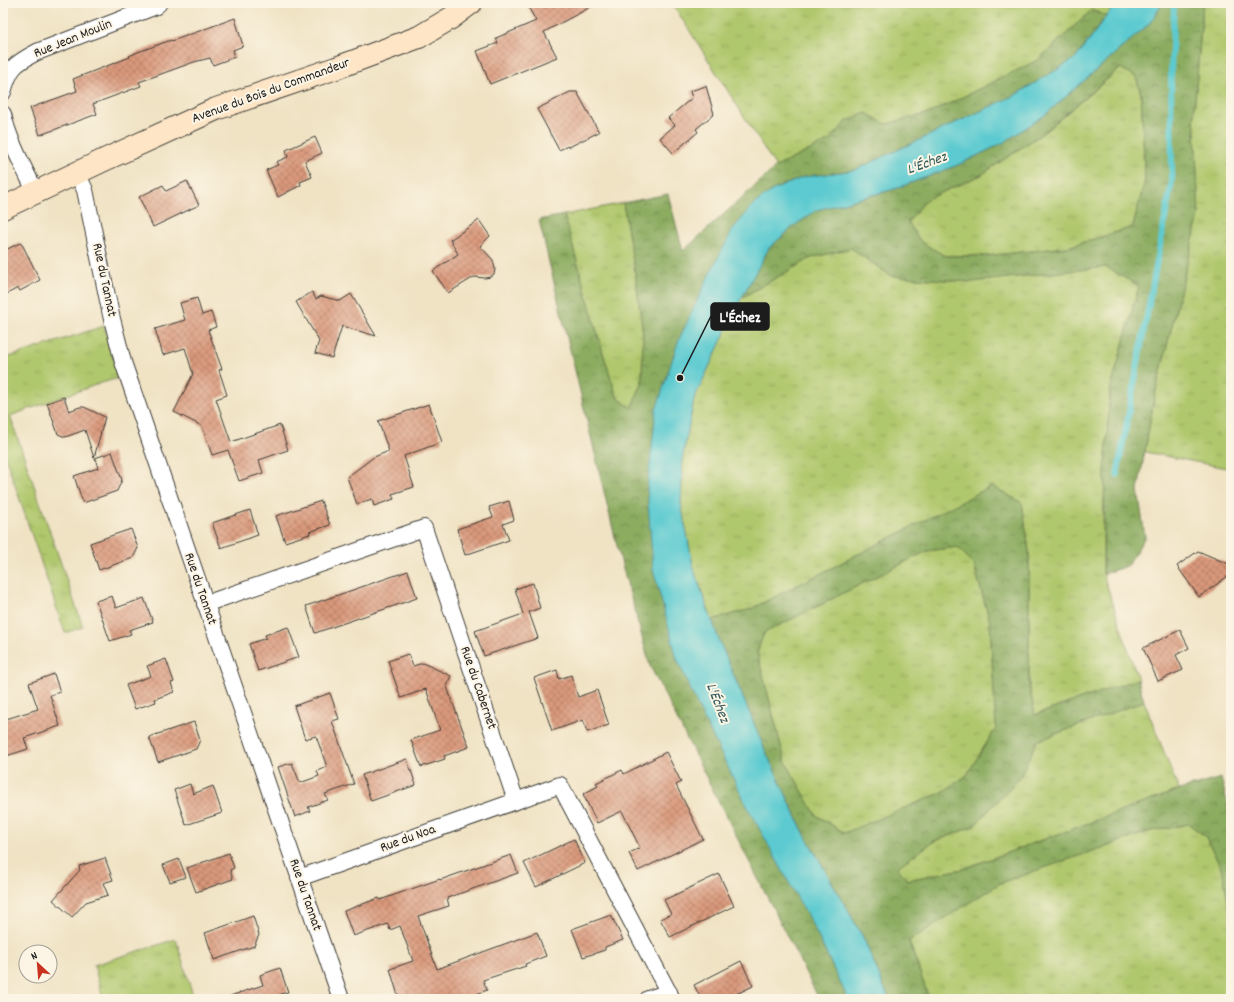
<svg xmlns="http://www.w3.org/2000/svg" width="1234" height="1002" font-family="Dekko,sans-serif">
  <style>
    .grass { fill: url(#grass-tufts); stroke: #667244 }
    .forest { fill: url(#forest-crowns); stroke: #54643e; fill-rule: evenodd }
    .water { fill: #5ccad0; stroke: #3c7376 }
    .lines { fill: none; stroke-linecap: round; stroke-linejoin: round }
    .stream { stroke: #5ccad0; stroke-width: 6 }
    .building { fill: url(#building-cross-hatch) }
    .minor-casing { stroke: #3c3a35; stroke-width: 18 }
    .secondary-casing { stroke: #3c3a35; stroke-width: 24 }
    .minor { stroke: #fff; stroke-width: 16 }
    .secondary { stroke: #fde5c5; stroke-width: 22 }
    .labels { text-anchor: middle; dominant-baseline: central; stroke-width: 4; stroke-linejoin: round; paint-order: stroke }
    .street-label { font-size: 14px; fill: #1c1c1c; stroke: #fcf5e5 }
    .water-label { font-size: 15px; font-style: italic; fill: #32595b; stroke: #fcf5e5 }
    .leader { fill: none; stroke: #1c1c1c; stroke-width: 1.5 }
    .callout-dot { fill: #1c1c1c; stroke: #fcf5e5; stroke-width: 1.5 }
    .callout { fill: #1c1c1c; stroke: #1c1c1c; stroke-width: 1.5 }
    .callout-label { font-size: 15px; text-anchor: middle; font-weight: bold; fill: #fff }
  </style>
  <defs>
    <pattern id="grass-tufts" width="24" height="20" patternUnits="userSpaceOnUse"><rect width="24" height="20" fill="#b0c86d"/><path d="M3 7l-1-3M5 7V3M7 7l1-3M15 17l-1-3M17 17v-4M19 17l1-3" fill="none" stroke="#97ab5e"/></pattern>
    <pattern id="forest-crowns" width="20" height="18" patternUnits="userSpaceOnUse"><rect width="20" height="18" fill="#8cac60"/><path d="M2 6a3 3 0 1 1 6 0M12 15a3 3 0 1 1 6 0" fill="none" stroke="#728b4e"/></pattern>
    <pattern id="building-cross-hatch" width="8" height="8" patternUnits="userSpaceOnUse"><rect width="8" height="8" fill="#da997c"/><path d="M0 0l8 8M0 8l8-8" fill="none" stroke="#b07c65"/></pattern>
  </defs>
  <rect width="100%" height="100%" fill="#fcf5e5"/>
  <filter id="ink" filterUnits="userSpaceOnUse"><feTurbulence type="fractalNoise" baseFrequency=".025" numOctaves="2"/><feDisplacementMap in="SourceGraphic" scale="8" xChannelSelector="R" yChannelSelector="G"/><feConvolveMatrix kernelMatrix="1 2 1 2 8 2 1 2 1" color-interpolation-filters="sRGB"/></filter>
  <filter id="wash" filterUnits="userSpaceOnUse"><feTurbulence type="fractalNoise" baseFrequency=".012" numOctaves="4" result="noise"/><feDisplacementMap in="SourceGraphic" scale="16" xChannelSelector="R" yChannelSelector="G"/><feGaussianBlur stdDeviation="0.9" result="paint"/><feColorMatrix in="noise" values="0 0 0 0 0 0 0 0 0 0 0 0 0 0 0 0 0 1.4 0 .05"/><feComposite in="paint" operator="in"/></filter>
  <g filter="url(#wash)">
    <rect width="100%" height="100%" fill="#f0e3c4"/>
    <g class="grass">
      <polygon points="672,3 1116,3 1106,16 1092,10 1038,60 930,113 886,124 847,121 830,140 776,167"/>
      <polygon points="1203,3 1231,3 1231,469 1145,452 1154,399 1199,215 1194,113"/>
      <polygon points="1121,68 1136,77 1141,94 1145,180 1133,227 1068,247 985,256 945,256 921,242 908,222 927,199 981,175 1043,133"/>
      <polygon points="623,203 635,272 643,334 642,384 631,408 617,397 603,353 564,215"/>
      <polygon points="851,248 891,276 971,282 1106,267 1139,286 1110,392 1105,473 1103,521 1103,574 1138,679 1035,715 1029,685 1029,551 1022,503 992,486 751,609 712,620 694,570 681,504 683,455 694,399 741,298 811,258"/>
      <polygon points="104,326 119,378 98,384 10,416 83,627 65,633 3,450 3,359"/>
      <polygon points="958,547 974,565 990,622 996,728 966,776 941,793 845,833 816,815 785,761 757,652 764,633 927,551"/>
      <polygon points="1144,701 1179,790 963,869 907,880 897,867 933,842 974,826 1020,777 1037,741"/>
      <polygon points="1189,824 1206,837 1223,872 1231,920 1231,999 929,999 909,941 1000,883 1151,831"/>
      <polygon points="176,939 194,999 103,999 94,965"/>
    </g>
    <g class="forest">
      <path d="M1163 3H1203L1194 113 1199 215 1154 399 1138 490 1145 537 1127 566 1103 574 1105 473 1110 392 1139 286 1106 267 971 282 891 276 851 248 811 258 741 298 769 248 794 226 817 210 895 189 958 165 1003 143 1045 115 1149 24ZM1120 68 1136 77 1141 94 1145 180 1133 227 1068 247 985 256H945L921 242 908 222 927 199 981 175 1043 133Z"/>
      <polygon points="1092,10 1106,16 1076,58 1015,95 855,170 804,177 773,190 647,489 814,928 848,999 819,999 650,666 618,550 539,220 564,215 603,353 617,397 631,408 642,384 643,334 635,272 623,203 668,194 683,251 776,167 830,140 847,121 866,113 886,124 930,113 1038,60"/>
      <path d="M992 486 1022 503 1029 551V685L1035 715 1138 679 1144 701 1037 741 1020 777 974 826 933 842 897 867 907 880 963 869 1179 790 1221 778 1231 818V920L1223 872 1206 837 1189 824 1151 831 1000 883 909 941 929 999H889L863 937 804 833 765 750 719 640 712 620 751 609ZM958 547 974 565 990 622 996 728 966 776 941 793 844 833 816 815 785 761 757 652 764 633 927 551Z"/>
    </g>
    <polygon class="water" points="1116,3 1163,3 1149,24 1045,115 1003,143 958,165 895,189 817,210 794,226 769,248 741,299 694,399 683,455 681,504 694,570 719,640 765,750 804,833 863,937 889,999 848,999 814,928 748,808 700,711 677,659 653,569 647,489 656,410 678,342 709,275 733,229 754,204 773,190 804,177 855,170 1015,95 1076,58"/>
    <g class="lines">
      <polyline class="stream" points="1117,475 1172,181 1171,71 1174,3"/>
    </g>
    <g id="blocks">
      <g class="building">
        <polygon points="526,3 598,3 544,32 557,57 490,84 477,51 498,43 496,38 536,21"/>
        <polygon points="235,18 243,46 233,50 235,57 213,65 210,58 194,62 139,82 141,86 93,104 97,114 40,135 30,108 77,91 73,79 130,57 129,56 138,52 171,40 172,41"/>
        <polygon points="706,86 714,114 696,129 698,132 673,153 660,138 675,125 668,118 692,98 690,91"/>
        <polygon points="570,92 577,92 599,132 569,147 568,146 559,150 537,109"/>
        <polygon points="315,137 322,153 305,161 312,177 300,182 301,185 278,197 266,170 278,165 276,162 288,157 286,150"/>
        <polygon points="187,181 199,205 153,227 139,197 163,185 166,191"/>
        <polygon points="479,220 490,236 480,246 493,260 495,269 494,274 490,277 485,278 474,277 448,293 433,271 458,254 450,240"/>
        <polygon points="20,243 23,246 40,280 20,291 18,288 3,296 3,251"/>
        <polygon points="312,292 316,299 321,296 340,301 351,294 376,336 342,326 332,358 315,353 319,341 296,302"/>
        <polygon points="197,298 202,315 211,312 216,327 208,330 222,369 219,370 227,395 216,399 231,442 280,425 288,450 259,460 263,473 239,481 228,450 212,455 202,426 174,412 193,374 185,348 163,355 155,329 185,320 180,303"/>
        <polygon points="64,397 69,411 80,407 84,407 105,417 94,458 85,430 65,437 58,434 47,403"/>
        <polygon points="429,404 442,442 404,456 414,487 392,494 394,499 374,506 372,499 357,504 347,477 374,457 389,451 378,421"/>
        <polygon points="112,452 122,480 117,491 83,503 74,476 98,468 95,458"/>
        <polygon points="321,501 330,525 309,532 310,534 285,542 276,516"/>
        <polygon points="509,501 514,520 503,524 509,540 465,555 457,529 493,517 489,507"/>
        <polygon points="250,510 258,535 221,548 212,523"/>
        <polygon points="131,529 138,548 133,558 99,570 90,543"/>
        <polygon points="1198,551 1231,565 1231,574 1199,597 1177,566"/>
        <polygon points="408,571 417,598 315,633 306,606"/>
        <polygon points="533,583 540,608 529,612 538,638 484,656 475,631 523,614 515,589"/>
        <polygon points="112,596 116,608 144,598 153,622 129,630 131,634 110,641 96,601"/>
        <polygon points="288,627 299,657 258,671 249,644 266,638 265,635"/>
        <polygon points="1180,630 1189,648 1176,655 1183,670 1158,681 1143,648"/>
        <polygon points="408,654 413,666 423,663 451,676 446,686 447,687 469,747 444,756 445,759 421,767 411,740 440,730 426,689 401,698 388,661"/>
        <polygon points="166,659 174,682 171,683 174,692 155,699 156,702 135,709 126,685 151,676 147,666"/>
        <polygon points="557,670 559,679 571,675 578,697 597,690 609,725 587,732 583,720 552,731 534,678"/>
        <polygon points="54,674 60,692 50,695 60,726 24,738 28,749 3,757 3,720 38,709 29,683"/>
        <polygon points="330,693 339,719 332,721 354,784 325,794 328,800 308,807 310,811 295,817 278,767 292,763 300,783 319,776 317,771 327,767 316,736 305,739 294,706"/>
        <polygon points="194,722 200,740 196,749 158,762 149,737"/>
        <polygon points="666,752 681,782 676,785 703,839 638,871 629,853 640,848 622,811 597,823 583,794 598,786 596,783 622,770 624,774"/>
        <polygon points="407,759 416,785 371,801 362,775"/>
        <polygon points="190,784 193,794 213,786 222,813 186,825 174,790"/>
        <polygon points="574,839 585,863 536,887 524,863"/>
        <polygon points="229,853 234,868 230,870 233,879 196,892 187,868"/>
        <polygon points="511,855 518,873 447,898 449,906 418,916 437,969 537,932 546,956 525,964 526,966 483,980 487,990 477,994 479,999 399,999 390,969 413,961 400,926 390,930 388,924 353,936 344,911 379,898 380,900 440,879 440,880"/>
        <polygon points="105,858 113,880 103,883 108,895 86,902 72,917 53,900 80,870 79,866"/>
        <polygon points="179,859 186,877 170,882 163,865"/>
        <polygon points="719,874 734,906 670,937 660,919 671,914 664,900"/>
        <polygon points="611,915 623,940 605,947 605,950 583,957 572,929"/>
        <polygon points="253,916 259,935 254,946 214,960 205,933"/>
        <polygon points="741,961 753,986 726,999 701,999 694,985"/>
        <polygon points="280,968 288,992 281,994 282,999 230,999 230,996 263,985 260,975"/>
      </g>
    </g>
  </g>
  <g filter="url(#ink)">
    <use href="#blocks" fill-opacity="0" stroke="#3c3a35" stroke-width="1"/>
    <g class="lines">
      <defs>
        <g id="minor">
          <path d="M3 92C10 67 14 64 37 52L156 6 159 3"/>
          <path d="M3 114C8 139 25 170 36 193"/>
          <polyline points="77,173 85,190 111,315 123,362 341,999"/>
          <polyline points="205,604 424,528 516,801 560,785 672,999"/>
          <polyline points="299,878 516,801"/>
          <polyline points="648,999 669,992"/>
        </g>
        <polyline id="secondary" points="3,208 102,161 216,109 336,68 419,37 451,18 471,3"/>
      </defs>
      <use href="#minor" class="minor-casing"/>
      <use href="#secondary" class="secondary-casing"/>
      <use href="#minor" class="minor"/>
      <use href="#secondary" class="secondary"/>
    </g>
  </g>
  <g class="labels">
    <g class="street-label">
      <text transform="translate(73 39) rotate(-22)">Rue Jean Moulin</text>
      <text transform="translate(271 91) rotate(-20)">Avenue du Bois du Commandeur</text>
      <text transform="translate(104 280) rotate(78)">Rue du Tannat</text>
      <text transform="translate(200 589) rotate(71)">Rue du Tannat</text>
      <text transform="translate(478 688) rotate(71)">Rue du Cabernet</text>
      <text transform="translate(408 839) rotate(-20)">Rue du Noa</text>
      <text transform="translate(305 895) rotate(71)">Rue du Tannat</text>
    </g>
    <g class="water-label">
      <text transform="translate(927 164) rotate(-20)">L'Échez</text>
      <text transform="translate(717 703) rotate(69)">L'Échez</text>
    </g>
  </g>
  <path class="leader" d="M680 378L711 316"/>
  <circle class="callout-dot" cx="680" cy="378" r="4"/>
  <rect class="callout" x="711" y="303" width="58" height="27" rx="4"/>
  <g class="callout-label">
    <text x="740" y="322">L'Échez</text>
  </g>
  <rect width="1234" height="1002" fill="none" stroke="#fcf5e5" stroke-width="16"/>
  <g transform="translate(38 964) rotate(334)"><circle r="19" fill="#fcf5e5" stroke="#a29e95"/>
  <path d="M0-3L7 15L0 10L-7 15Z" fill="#c8321e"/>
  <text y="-6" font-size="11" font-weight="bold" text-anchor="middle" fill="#1c1c1c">N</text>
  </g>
</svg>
